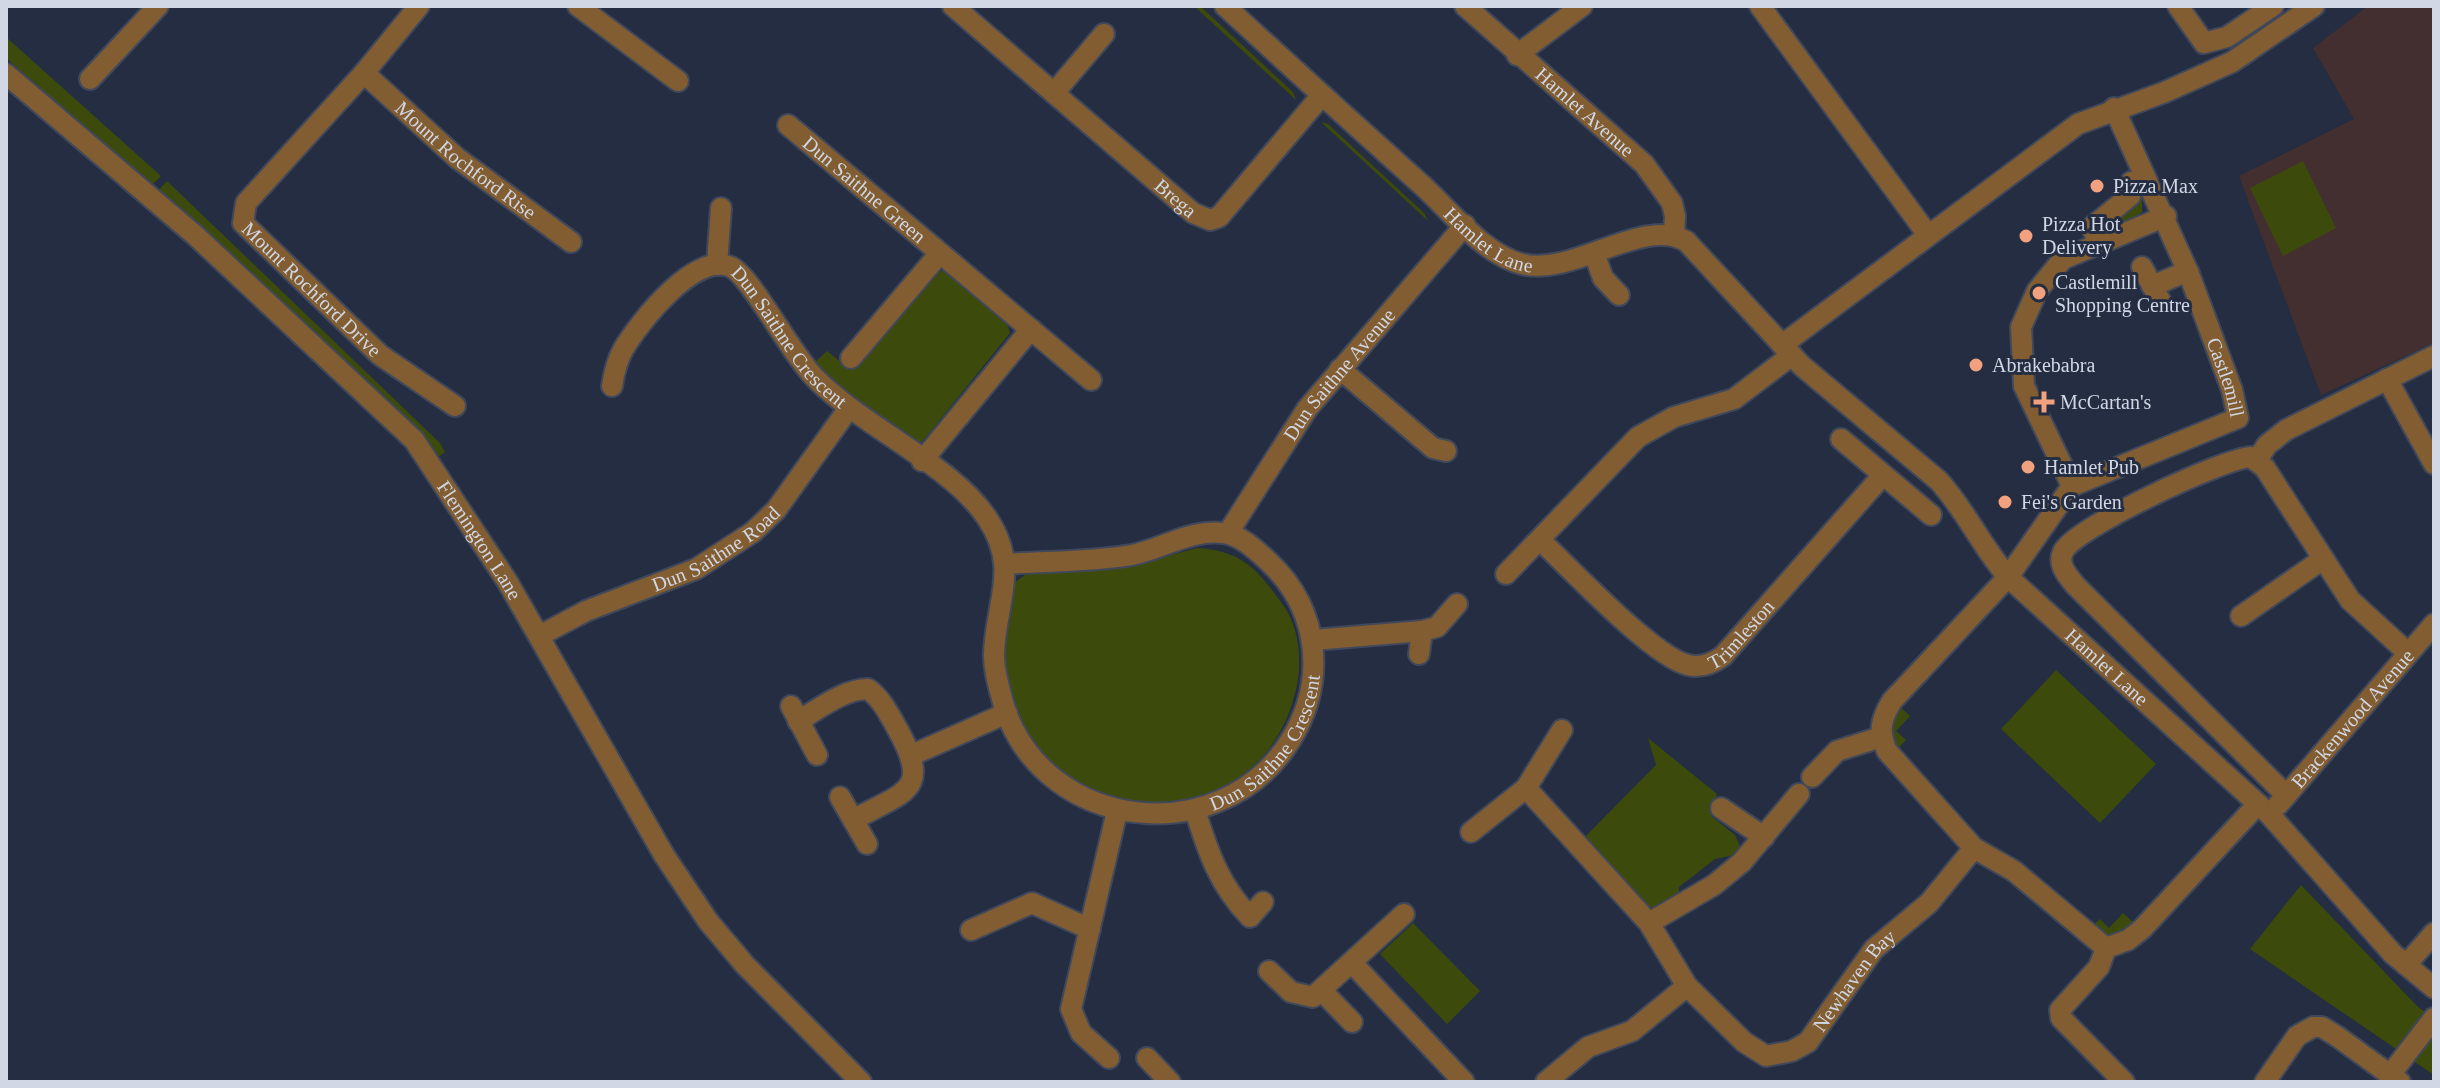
<svg xmlns="http://www.w3.org/2000/svg" width="2440" height="1088" font-family="'Times New Roman',serif">
  <style>
    .education { fill: #432f30 }
    .green { fill: #3c4b0b }
    .lines { fill: none; stroke-linecap: round; stroke-linejoin: round }
    .minor-casing { stroke: #40485b; stroke-width: 24 }
    .minor { stroke: #825d31; stroke-width: 20 }
    .poi-dot { fill: #f1a17d; stroke: #242d41; stroke-width: 3 }
    .labels { text-anchor: middle; dominant-baseline: central; stroke-width: 6; stroke-linejoin: round; paint-order: stroke }
    .street-label { font-size: 20px; fill: #d1d7e4; stroke: #242d41 }
    .poi-label { font-size: 20px; fill: #d1d7e4; stroke: #242d41; text-anchor: start }
  </style>
  <rect width="100%" height="100%" fill="#242d41"/>
  <polygon class="education" points="2368,6 2434,6 2434,343 2321,395 2239,176 2354,119 2313,48"/>
  <g class="green">
    <polygon points="1194,6 1200,6 1293,92 1296,100"/>
    <polygon points="6,37 161,176 152,185 6,58"/>
    <polygon points="1321,122 1328,124 1424,213 1428,221"/>
    <polygon points="2303,161 2336,228 2283,256 2250,188"/>
    <polygon points="167,181 440,443 445,452 438,457 159,190"/>
    <polygon points="2142,197 2142,212 2133,219 2110,225"/>
    <polygon points="946,270 1007,323 1010,333 922,442 905,442 812,365 827,351 851,370 925,282 935,273"/>
    <path d="M1197 548C1243 551 1257 569 1283 605 1299 627 1302 659 1297 685 1262 858 1010 836 1001 661 1000 637 1010 608 1014 583L1026 574 1127 567Z"/>
    <polygon points="2056,670 2156,764 2100,823 2001,729"/>
    <polygon points="1899,706 1910,716 1896,731 1906,740 1895,752 1889,717"/>
    <polygon points="1648,738 1717,794 1711,816 1735,835 1740,846 1734,855 1715,859 1679,887 1679,895 1657,908 1644,907 1582,840 1656,765"/>
    <polygon points="2301,885 2418,1007 2434,1018 2434,1075 2250,949"/>
    <path d="M2123 913 2134 923C2117 939 2109 937 2088 930L2100 919 2109 928Z"/>
    <polygon points="1413,923 1480,991 1447,1024 1380,954"/>
  </g>
  <g class="lines">
    <defs>
      <g id="minor">
        <path id="s1" d="M419 6 364 73 246 203 243 223 380 355 455 406"/>
        <polyline points="578,6 678,81"/>
        <path id="s2" d="M953 6 1193 213 1210 220 1219 217 1322 95"/>
        <path id="s3" d="M1225 6C1290 66 1356 126 1423 186 1451 212 1485 255 1522 264 1572 277 1643 216 1686 241L1802 366 1939 481C1966 511 1982 547 2008 577L2269 814 2393 954 2434 988"/>
        <path id="s4" d="M1465 6 1644 164 1672 203 1675 216 1674 234"/>
        <polyline points="1760,6 1928,235"/>
        <polyline points="2178,6 2204,43 2227,37 2273,6"/>
        <polyline points="1517,55 1582,6"/>
        <path id="s5" d="M364 73 457 158 571 242"/>
        <path id="s6" d="M6 74 196 236 414 440 507 581 664 855 708 921 745 965 861 1082"/>
        <polyline points="90,79 158,6"/>
        <polyline points="1054,93 1104,34"/>
        <path id="s7" d="M2114 108 2189 274 2232 390 2238 418 2072 486 2008 577 1892 701C1881 719 1878 731 1887 751L1974 848 2014 871 2106 948 2128 940 2142 929 2258 804"/>
        <path id="s8" d="M788 125 1091 380"/>
        <polyline points="2098,242 2092,227 2130,196 2131,182"/>
        <polyline points="1594,253 1603,278 1619,295"/>
        <polyline points="717,265 721,208"/>
        <polyline points="2142,267 2161,302"/>
        <polyline points="2152,286 2188,271"/>
        <polyline points="1782,345 2078,124 2165,92 2232,62 2314,6"/>
        <polyline points="851,358 940,253"/>
        <polyline points="1340,369 1433,448 1446,451"/>
        <polyline points="2387,379 2434,464"/>
        <path id="s9" d="M612 386C614 373 617 360 624 348 640 322 695 251 731 267 751 276 792 356 816 379 864 427 953 466 987 518 1021 568 995 603 994 655 994 672 1000 692 1005 709 1047 832 1221 851 1290 741 1327 682 1320 610 1269 562 1256 550 1241 535 1223 533 1191 529 1162 549 1132 555 1091 562 1047 561 1005 564"/>
        <polyline points="1841,439 1931,515"/>
        <polyline points="2257,460 2267,445 2286,430 2434,356"/>
        <polyline points="922,461 1031,329"/>
        <polyline points="2072,486 2024,386 2021,327 2037,291 2063,259 2166,216"/>
        <path id="s10" d="M1228 533 1307 409 1465 225"/>
        <path id="s11" d="M1540 540C1569 567 1653 657 1688 665 1701 668 1712 664 1723 656L1883 475"/>
        <polyline points="1506,574 1638,437 1674,417 1734,399 1792,355"/>
        <polyline points="2241,616 2323,559"/>
        <path id="s12" d="M539 636 586 611 696 569 753 532 776 510 849 408"/>
        <polyline points="1313,640 1422,631 1437,627 1457,604"/>
        <polyline points="1419,654 1422,631"/>
        <polyline points="791,706 817,755"/>
        <path d="M798 721C819 709 844 689 868 689 882 699 890 716 898 730 932 792 905 791 853 820"/>
        <polyline points="912,755 1007,713"/>
        <polyline points="1812,777 1837,751 1881,737"/>
        <path id="s13" d="M1526 788 1649 923 1687 986 1744 1042 1766 1056 1792 1051 1808 1042 1874 949 1929 903 1974 848"/>
        <path d="M2286 795 2075 585C2068 576 2057 565 2063 552 2072 529 2224 458 2251 457L2265 468 2350 600 2408 653"/>
        <polyline points="840,797 867,844"/>
        <path id="s14" d="M2278 805 2434 624"/>
        <polyline points="1721,808 1764,837"/>
        <path d="M1195 810C1208 852 1219 885 1250 917L1263 902"/>
        <polyline points="1471,832 1526,788 1562,730"/>
        <polyline points="1649,923 1714,885 1742,862 1799,794"/>
        <polyline points="971,930 1032,903 1090,929"/>
        <polyline points="2106,948 2099,967 2060,1010 2061,1018 2124,1082"/>
        <polyline points="1353,964 1464,1082"/>
        <polyline points="2406,965 2434,933"/>
        <polyline points="1269,971 1291,992 1313,997 1404,914"/>
        <polyline points="1323,992 1352,1022"/>
        <polyline points="1109,1058 1081,1033 1071,1009 1117,811"/>
        <polyline points="1147,1058 1170,1082"/>
        <polyline points="2390,1075 2434,1018"/>
        <polyline points="1546,1082 1588,1047 1632,1031 1687,986"/>
        <polyline points="2265,1082 2297,1036 2313,1027 2322,1027 2338,1037 2400,1082"/>
      </g>
    </defs>
    <use href="#minor" class="minor-casing"/>
    <use href="#minor" class="minor"/>
  </g>
  <g class="poi-dot">
    <circle cx="2097" cy="186" r="8"/>
    <circle cx="2026" cy="236" r="8"/>
    <circle cx="2039" cy="293" r="8"/>
    <circle cx="1976" cy="365" r="8"/>
    <path d="M2040 390h8v8h8v8h-8v8h-8v-8h-8v-8h8z"/>
    <circle cx="2028" cy="467" r="8"/>
    <circle cx="2005" cy="502" r="8"/>
  </g>
  <g class="labels">
    <g class="street-label">
      <text stroke="none"><textPath href="#s4" startOffset="160">Hamlet Avenue</textPath></text>
      <text stroke="none"><textPath href="#s5" startOffset="134">Mount Rochford Rise</textPath></text>
      <text stroke="none"><textPath href="#s8" startOffset="100">Dun Saithne Green</textPath></text>
      <text stroke="none"><textPath href="#s2" startOffset="294">Brega</textPath></text>
      <text stroke="none"><textPath href="#s3" startOffset="354">Hamlet Lane</textPath></text>
      <text stroke="none"><textPath href="#s1" startOffset="378">Mount Rochford Drive</textPath></text>
      <text stroke="none"><textPath href="#s9" startOffset="274">Dun Saithne Crescent</textPath></text>
      <text stroke="none"><textPath href="#s10" startOffset="194">Dun Saithne Avenue</textPath></text>
      <text stroke="none"><textPath href="#s7" startOffset="292">Castlemill</textPath></text>
      <text stroke="none"><textPath href="#s6" startOffset="668">Flemington Lane</textPath></text>
      <text stroke="none"><textPath href="#s12" startOffset="198">Dun Saithne Road</textPath></text>
      <text stroke="none"><textPath href="#s11" startOffset="260">Trimleston</textPath></text>
      <text stroke="none"><textPath href="#s3" startOffset="1166">Hamlet Lane</textPath></text>
      <text stroke="none"><textPath href="#s14" startOffset="114">Brackenwood Avenue</textPath></text>
      <text stroke="none"><textPath href="#s9" startOffset="1080">Dun Saithne Crescent</textPath></text>
      <text stroke="none"><textPath href="#s13" startOffset="484">Newhaven Bay</textPath></text>
    </g>
    <g class="poi-label">
      <text x="2113" y="186">Pizza Max</text>
      <text x="2042" y="224">Pizza Hot<tspan x="2042" dy="23">Delivery</tspan></text>
      <text x="2055" y="282">Castlemill<tspan x="2055" dy="23">Shopping Centre</tspan></text>
      <text x="1992" y="365">Abrakebabra</text>
      <text x="2060" y="402">McCartan's</text>
      <text x="2044" y="467">Hamlet Pub</text>
      <text x="2021" y="502">Fei's Garden</text>
    </g>
  </g>
  <rect width="2440" height="1088" fill="none" stroke="#d1d7e4" stroke-width="16"/>
</svg>
